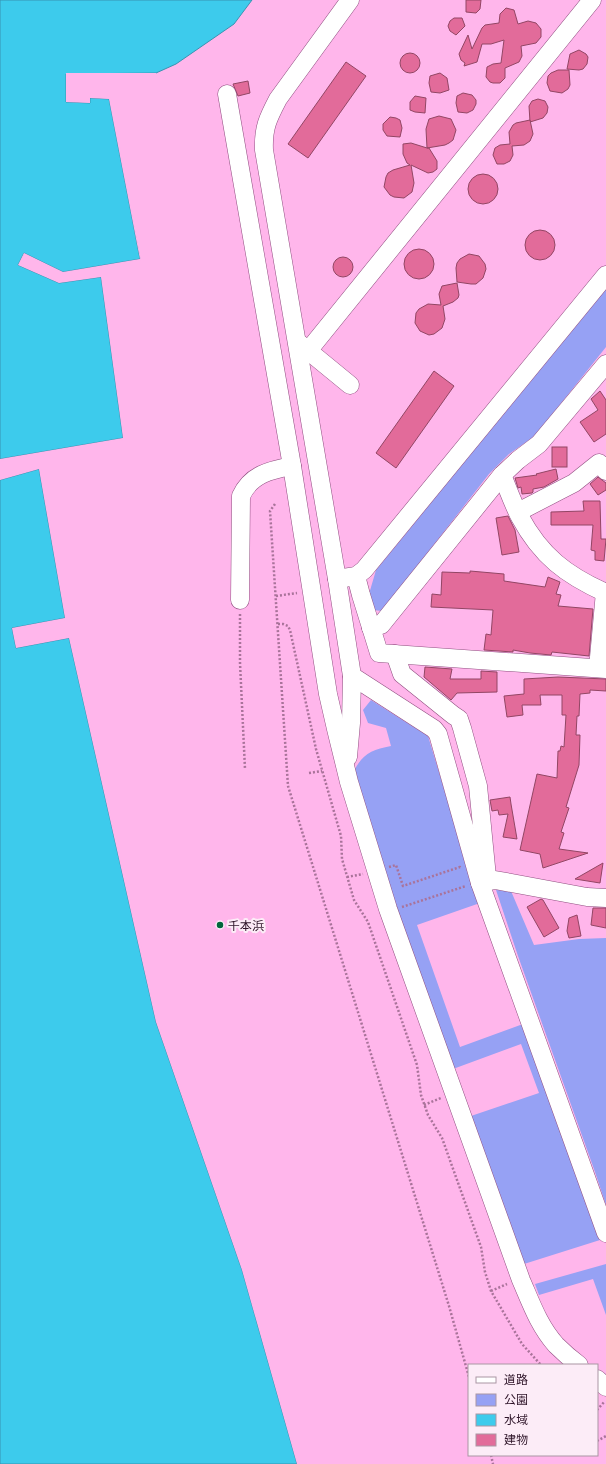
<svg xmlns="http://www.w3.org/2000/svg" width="606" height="1464" font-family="Ubuntu,'Noto Sans JP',sans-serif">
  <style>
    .green { fill: #96a1f4 }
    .water { fill: #3dcbec; stroke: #3894b1 }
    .pier { fill: #ffb6eb }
    .building { fill: #e26b9a; stroke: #924664 }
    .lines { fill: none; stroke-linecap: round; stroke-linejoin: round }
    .minor-casing { stroke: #904f80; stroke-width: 19 }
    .path { stroke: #a9739a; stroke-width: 2.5; stroke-dasharray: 2 2; stroke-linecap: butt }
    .minor { stroke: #fff; stroke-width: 18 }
    .poi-dot { fill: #00673c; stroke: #fcecf7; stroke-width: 1.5 }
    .labels { text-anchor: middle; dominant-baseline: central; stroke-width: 4; stroke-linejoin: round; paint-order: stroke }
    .poi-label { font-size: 12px; fill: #2e1428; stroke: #fcecf7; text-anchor: start }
  </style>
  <rect width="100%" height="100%" fill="#ffb6eb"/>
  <g class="green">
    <polygon points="606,288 606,347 535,436 509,454 489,474 382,611 373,610 369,594 376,570"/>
    <path d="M371 700 428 736 473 884 480 903 417 925 460 1047 523 1024 600 1240 524 1264 471 1116 539 1093 521 1044 453 1069 414 963 354 771C363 753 372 750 391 746L386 728 368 723 363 710Z"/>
    <polygon points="496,890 511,891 534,945 579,939 606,938 606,1205 595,1172 518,956"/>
    <polygon points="606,1264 606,1315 593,1279 539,1295 535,1284"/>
  </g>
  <g class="water">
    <polygon points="0,0 252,0 234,24 176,64 156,73 66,74 66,102 90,103 90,98 109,99 140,259 63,272 24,253 18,265 59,283 101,277 123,438 0,459"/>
    <polygon points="39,469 65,618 12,628 16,648 69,638 156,1022 242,1270 297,1464 0,1464 0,480"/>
  </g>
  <g class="pier">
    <polygon points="66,73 156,73 156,75 68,75 68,100 88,101 88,97 90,96 111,98 141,260 63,274 24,255 20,264 60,281 101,275 103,276 125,439 123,440 0,461 0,459 123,438 101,277 59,283 18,265 24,253 63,272 140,259 109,99 90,98 90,103 66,102"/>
    <polygon points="38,467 41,468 67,618 65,620 14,630 17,645 69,636 71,637 158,1021 244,1270 299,1464 297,1464 242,1270 156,1022 69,638 16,648 12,628 65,618 39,469 0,480 0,478"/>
  </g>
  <g class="building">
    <polygon points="466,0 481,0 480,9 476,13 466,12"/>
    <polygon points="506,8 514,10 518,24 528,21 536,23 541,29 541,37 536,43 521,46 522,56 519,62 505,68 505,78 500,83 493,83 490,82 486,77 487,67 493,64 501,63 504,40 491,44 482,44 477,62 464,66 465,63 461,60 459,54 468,35 472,49 482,28 485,25 499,23 500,14"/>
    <polygon points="454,18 462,18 465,26 456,35 450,31 448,26 450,21"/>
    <polygon points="579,50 586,54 588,57 587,64 583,69 579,70 567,69 570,54"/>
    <circle cx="410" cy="63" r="10"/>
    <polygon points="346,62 366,76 308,158 288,144"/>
    <polygon points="558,70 569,70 570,85 568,89 562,93 550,91 547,83 548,76 551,73"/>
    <polygon points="440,73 447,78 449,90 440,93 431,92 429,83 430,76"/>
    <polygon points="248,81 250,93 238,96 233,84"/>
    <polygon points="463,93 472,95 476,100 476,104 473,110 467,113 458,112 456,103 457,96"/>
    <polygon points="415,96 426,98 425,113 415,112 410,110 410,102"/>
    <polygon points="538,99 545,101 548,107 547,113 543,118 530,122 529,106 532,101"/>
    <polygon points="439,116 451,119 456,130 453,140 449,143 445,145 427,148 429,148 437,161 437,169 433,172 428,173 411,165 414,183 412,192 404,198 394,197 390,195 384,187 386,177 388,173 393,170 410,165 407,163 403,154 403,144 411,143 427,148 426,129 429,119"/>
    <polygon points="390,117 396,118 400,120 402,128 400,137 387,136 383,130 383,124"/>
    <polygon points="530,120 533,134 530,141 524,145 512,146 513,155 510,161 504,164 497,164 493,155 495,148 500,145 510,144 509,132 513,125 516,123"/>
    <circle cx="483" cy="189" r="15"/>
    <circle cx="540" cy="245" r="15"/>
    <circle cx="419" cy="264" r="15"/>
    <polygon points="469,254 479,256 485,264 486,269 483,278 476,284 471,284 457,282 456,268 457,263 460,259"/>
    <circle cx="343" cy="267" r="10"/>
    <polygon points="457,283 459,295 458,298 453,302 443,306 445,319 442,328 434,334 429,335 420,331 415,323 416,313 419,309 428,304 441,305 439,294 442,286"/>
    <polygon points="434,371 454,386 396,468 376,453"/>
    <polygon points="600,391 606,400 606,434 594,442 580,422 598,410 591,399"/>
    <rect x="552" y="447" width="15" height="20"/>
    <polygon points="556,469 558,479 544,487 533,489 533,492 532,493 522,494 521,487 518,488 515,478 537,475 536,474"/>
    <polygon points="598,477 606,483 606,490 598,495 590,484"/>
    <polygon points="583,501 600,501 601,539 606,539 604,561 595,560 595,551 591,550 593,525 551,525 551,512 584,511"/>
    <polygon points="508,516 515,530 519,552 502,555 496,518"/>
    <polygon points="470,571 504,574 504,581 545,587 548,577 560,582 556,594 561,595 558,606 593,609 589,656 552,652 551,655 530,653 513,650 513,652 484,650 486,634 491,635 493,610 431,607 432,594 441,595 442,572 470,573"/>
    <polygon points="425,667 452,669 450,679 481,679 481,671 497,672 497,692 457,693 451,700 424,677"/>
    <polygon points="558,677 606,679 606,691 590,690 590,693 580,694 579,716 577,716 576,735 580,735 579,765 566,807 569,808 561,832 564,833 559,849 588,853 543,868 540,854 520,850 537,774 557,778 558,751 560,751 561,746 564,747 566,715 562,715 562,695 540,695 541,705 522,705 523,715 507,717 504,696 524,694 524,679"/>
    <polygon points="510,797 511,804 517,839 503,837 508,814 499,815 498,810 492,811 490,800"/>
    <polygon points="603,863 600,883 575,879"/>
    <polygon points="541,899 543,900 559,928 544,937 527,907"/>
    <polygon points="593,908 606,908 606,928 591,925"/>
    <polygon points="577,915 581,936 569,938 567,931 569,918"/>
  </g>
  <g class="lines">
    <defs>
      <g id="minor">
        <path d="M350 0 278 99C268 118 263 128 264 150L337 579 352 676 434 729 438 734 480 883 606 1233"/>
        <path d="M227 94 292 466 328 694 336 729 349 782 388 909 521 1280C531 1303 539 1326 556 1345 563 1352 571 1359 579 1365"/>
        <polyline points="300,344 350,385"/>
        <polyline points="308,351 592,0"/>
        <path d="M502 475C508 489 513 504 520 517 541 556 566 575 606 593"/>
        <polyline points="518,512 574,483 599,463 606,471"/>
        <polyline points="356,576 361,595 379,653 606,669"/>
        <polyline points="337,579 356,576 364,570 606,275"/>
        <path d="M240 600 241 496C251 474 271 470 292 466"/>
        <polyline points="371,628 381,625 502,475 518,460 539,444 606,364"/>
        <polyline points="395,654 402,674 453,715 459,719 462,728 478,786 487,877"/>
        <polyline points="598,668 605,592"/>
        <polyline points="348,757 351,723 352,676"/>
        <polyline points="480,883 495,880 587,897 606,898"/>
        <polyline points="597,1379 606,1387"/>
      </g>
    </defs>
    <use href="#minor" class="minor-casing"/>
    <g class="path">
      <polyline points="275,504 270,511 288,786 449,1306 469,1377"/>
      <polyline points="276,596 297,593"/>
      <polyline points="240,614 240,663 245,769"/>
      <polyline points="278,624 283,624 288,626 290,630 316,749 341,836 342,859 354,900 368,922 417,1065 421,1095 428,1115 442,1138 481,1247 485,1272 491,1291 522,1344 541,1365"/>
      <polyline points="309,773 322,771"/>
      <polyline points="389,867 396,865 403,886 460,867 461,868"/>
      <polyline points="347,877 363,874"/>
      <polyline points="402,907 466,886"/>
      <polyline points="424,1105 441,1098"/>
      <polyline points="491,1291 507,1284"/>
      <polyline points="597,1410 605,1401"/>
      <polyline points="597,1441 606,1436"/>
      <polyline points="491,1455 493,1464"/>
    </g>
    <use href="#minor" class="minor"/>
  </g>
  <circle class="poi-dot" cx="220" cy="925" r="4"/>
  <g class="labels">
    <g class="poi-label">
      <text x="228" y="925">千本浜</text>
    </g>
  </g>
  <rect x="468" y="1364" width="130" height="92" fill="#fcecf7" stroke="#aa96a4"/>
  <rect x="476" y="1377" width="20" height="6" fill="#ffffff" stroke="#aa96a4"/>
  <text x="504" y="1384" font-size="12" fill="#2e1428">道路</text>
  <rect x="476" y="1394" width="20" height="12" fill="#96a1f4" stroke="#aa96a4"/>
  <text x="504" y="1404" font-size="12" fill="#2e1428">公園</text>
  <rect x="476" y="1414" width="20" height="12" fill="#3dcbec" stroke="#aa96a4"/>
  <text x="504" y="1424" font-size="12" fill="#2e1428">水域</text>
  <rect x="476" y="1434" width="20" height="12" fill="#e26b9a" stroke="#aa96a4"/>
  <text x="504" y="1444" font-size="12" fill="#2e1428">建物</text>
</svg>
